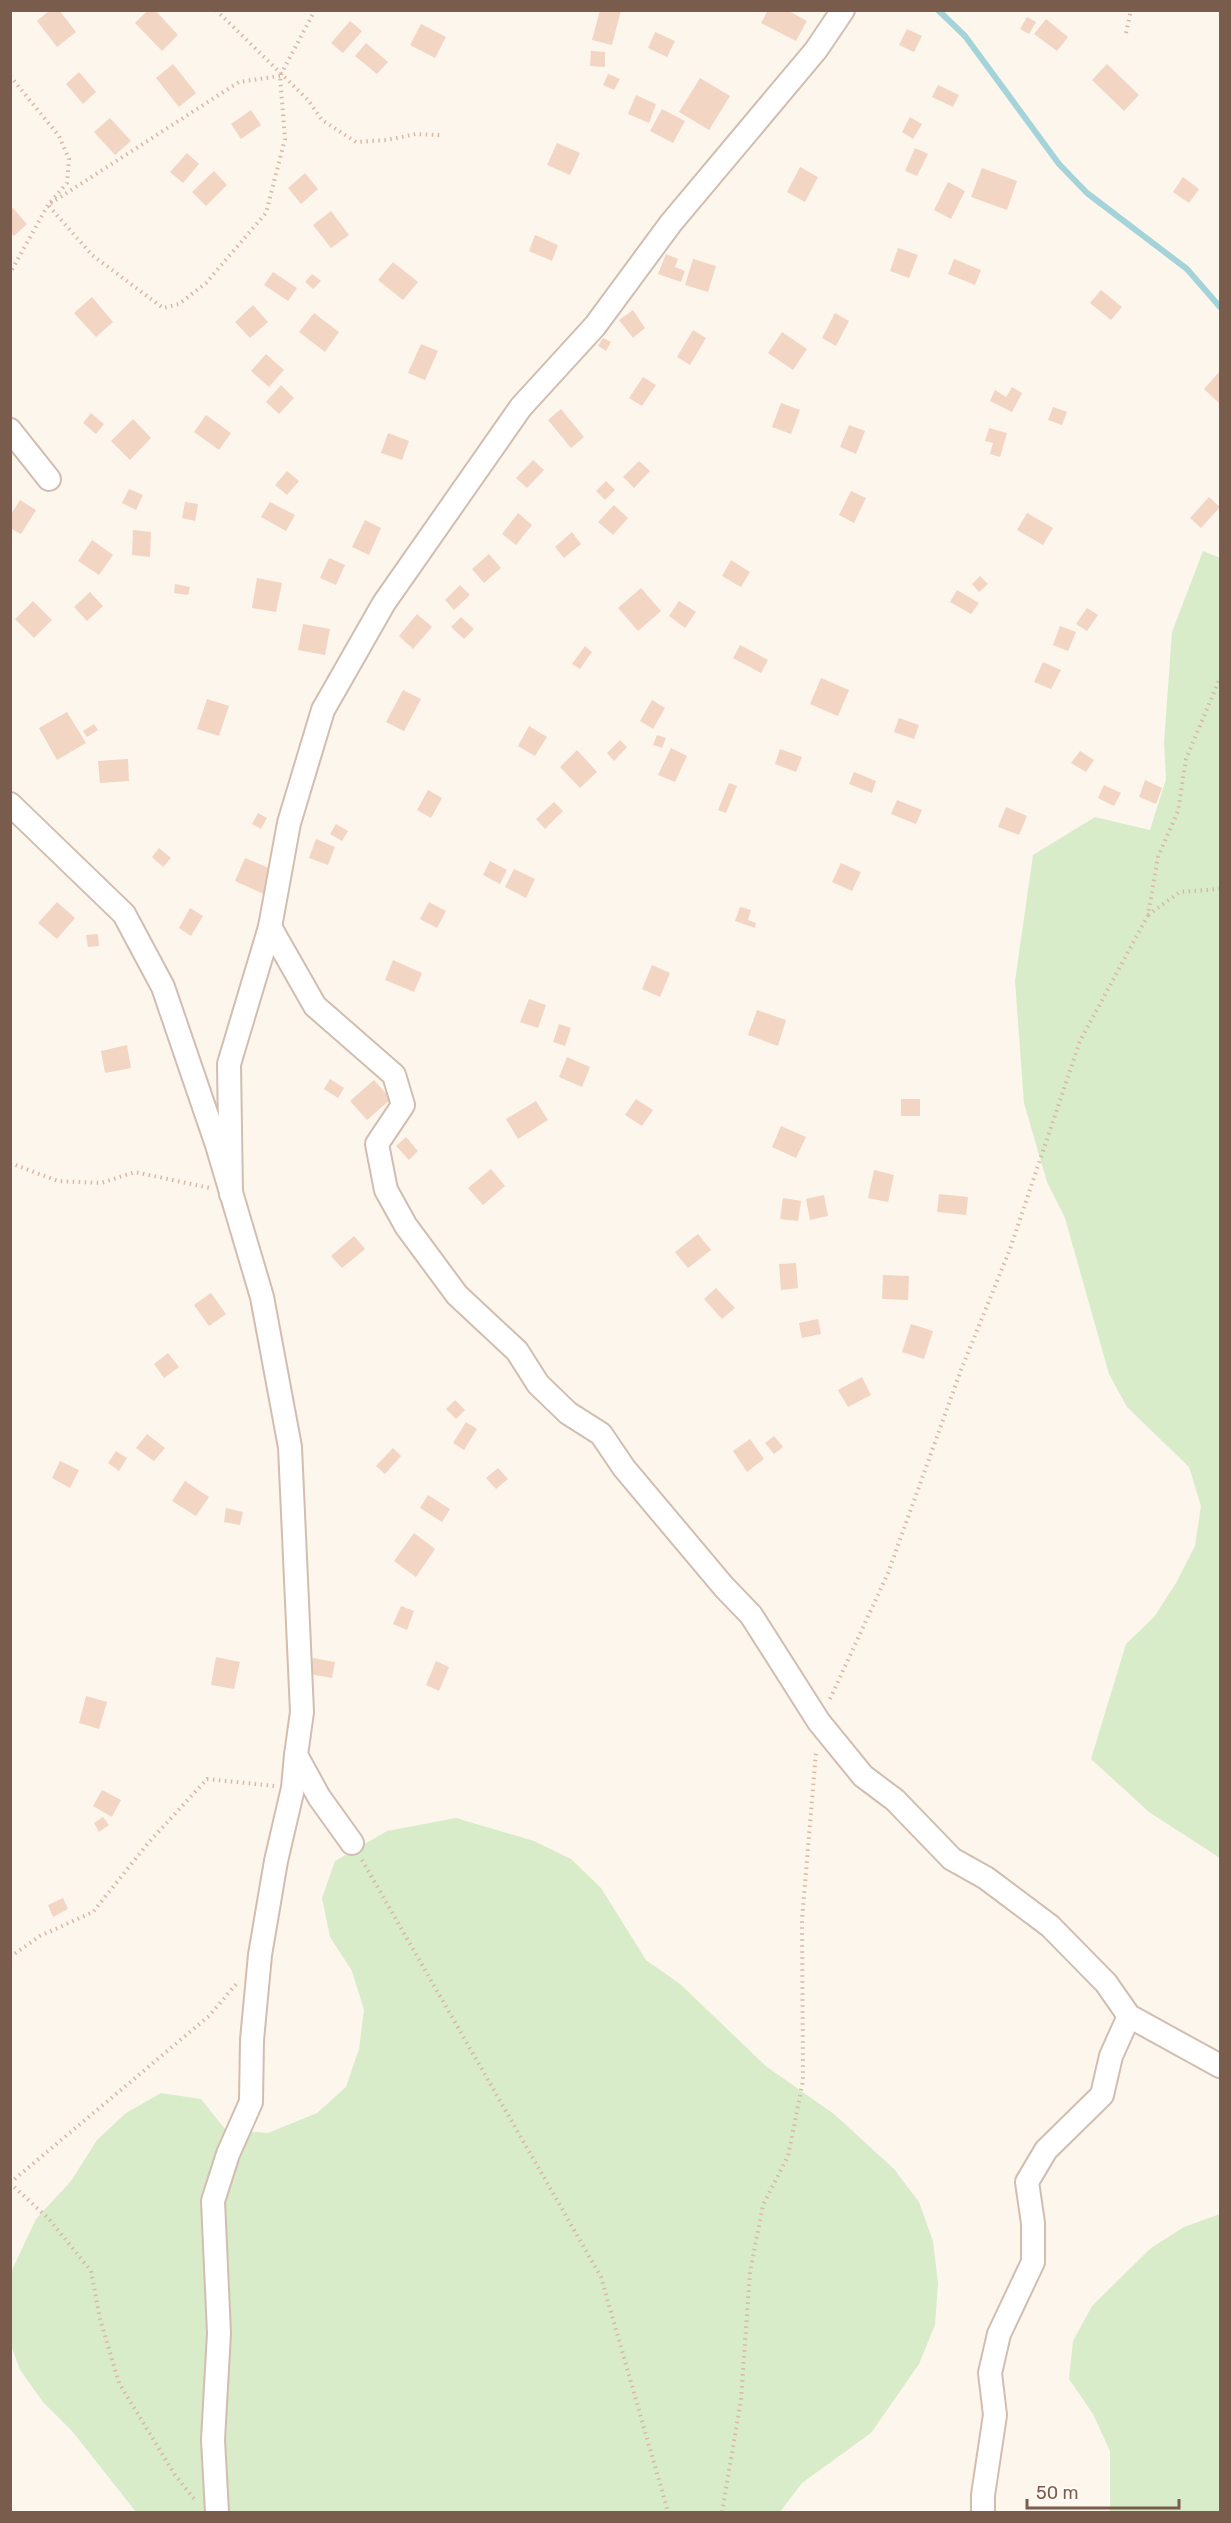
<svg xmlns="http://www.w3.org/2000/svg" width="1231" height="2523" font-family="Rubik,sans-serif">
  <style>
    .green { fill: #d8ecc9 }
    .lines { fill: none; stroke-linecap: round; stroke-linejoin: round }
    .stream { stroke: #a5d3da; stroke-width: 6 }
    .building { fill: #f3d5c3 }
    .street-casing { stroke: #d1beb0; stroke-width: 26 }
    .path { stroke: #d9b8a5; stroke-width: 4; stroke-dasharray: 1.5 4.5; stroke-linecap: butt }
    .street { stroke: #fff; stroke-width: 22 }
  </style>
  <rect width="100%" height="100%" fill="#fdf6ec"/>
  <g class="green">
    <polygon points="1203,551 1220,558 1220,1858 1149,1812 1091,1759 1126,1644 1154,1617 1176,1583 1195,1546 1201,1506 1189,1467 1127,1407 1109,1374 1065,1218 1047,1182 1024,1103 1015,981 1033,855 1095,817 1150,830 1166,779 1164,743 1172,632"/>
    <polygon points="456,1818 534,1841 571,1859 601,1888 646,1960 680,1984 767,2067 834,2114 894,2169 919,2202 933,2241 938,2283 935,2325 919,2364 871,2433 802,2483 780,2512 136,2512 72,2431 43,2402 20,2370 11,2345 11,2272 36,2219 71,2181 97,2140 126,2113 161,2093 201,2099 225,2129 268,2133 317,2113 346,2087 359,2049 364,2010 352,1971 330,1937 322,1898 335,1861 387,1831"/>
    <polygon points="1220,2214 1220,2512 1110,2512 1110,2451 1093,2414 1069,2379 1073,2341 1092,2306 1151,2248 1184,2227"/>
  </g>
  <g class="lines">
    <polyline class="stream" points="938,10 965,36 1059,164 1087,193 1187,269 1220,307"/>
  </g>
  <g class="building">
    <polygon points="50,10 59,10 76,32 57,47 37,21"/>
    <polygon points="148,10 155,10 178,35 162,51 135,23"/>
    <polygon points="600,10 621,10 612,45 592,40"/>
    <polygon points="768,10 787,10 807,21 796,41 761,23"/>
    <polygon points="1027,17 1036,22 1029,34 1020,29"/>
    <polygon points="1046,19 1068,37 1057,51 1034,34"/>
    <polygon points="350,21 362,31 343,53 331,43"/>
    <polygon points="421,24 446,37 435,58 410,45"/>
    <polygon points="907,29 922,36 914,52 899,45"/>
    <polygon points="655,32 675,41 667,57 648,48"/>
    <polygon points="366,43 388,62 377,74 355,56"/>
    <polygon points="591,51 605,52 605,67 590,66"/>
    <polygon points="173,64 196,93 179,107 156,78"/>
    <polygon points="1107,64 1139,95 1124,111 1092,80"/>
    <polygon points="79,72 96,92 83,104 66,84"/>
    <polygon points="608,74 620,79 614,90 603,85"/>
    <polygon points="700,78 730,96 709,130 679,112"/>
    <polygon points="938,85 959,95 953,107 932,97"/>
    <polygon points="636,95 656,104 649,123 628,114"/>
    <polygon points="662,109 685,121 673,143 650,131"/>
    <polygon points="251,110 261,125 241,139 231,124"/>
    <polygon points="910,117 922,124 913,139 902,132"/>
    <polygon points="110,118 131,141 115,155 94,132"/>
    <polygon points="557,143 580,153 570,175 547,165"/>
    <polygon points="915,148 928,154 917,176 905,171"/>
    <polygon points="187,153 199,164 183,183 170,172"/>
    <polygon points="800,167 818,177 805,202 787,192"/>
    <polygon points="982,168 1017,181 1007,210 971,197"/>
    <polygon points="214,171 227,185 206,206 192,192"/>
    <polygon points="305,173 318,189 301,204 288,188"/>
    <polygon points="1183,177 1199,189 1189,203 1173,192"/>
    <polygon points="948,182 965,191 951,219 934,210"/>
    <polygon points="10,205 27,224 14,236 10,232"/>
    <polygon points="331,211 349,235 331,248 313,225"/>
    <polygon points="535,235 558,245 552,261 529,251"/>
    <polygon points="898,248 918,255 909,278 890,271"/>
    <polygon points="666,254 678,259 675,267 685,271 681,282 658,274"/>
    <polygon points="693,259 716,266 708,292 685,285"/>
    <polygon points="954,259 981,270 975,285 948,274"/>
    <polygon points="393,262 418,282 403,300 378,280"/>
    <polygon points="273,272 297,288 288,301 264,285"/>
    <polygon points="312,274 321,281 313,289 305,282"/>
    <polygon points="1101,290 1122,307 1111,320 1090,303"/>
    <polygon points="92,297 113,322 96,337 74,313"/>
    <polygon points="253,305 268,322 250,338 235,322"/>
    <polygon points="633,310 645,328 633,338 619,320"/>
    <polygon points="314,313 339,332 325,352 299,332"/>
    <polygon points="835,313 849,321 836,346 822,338"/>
    <polygon points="693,330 706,338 690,365 677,357"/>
    <polygon points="782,332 807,349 793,370 768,353"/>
    <polygon points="603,338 611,342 606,351 598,346"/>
    <polygon points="421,344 438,351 425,380 408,373"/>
    <polygon points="266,354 284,370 269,387 251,371"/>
    <polygon points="1220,371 1220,404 1204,389"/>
    <polygon points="643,377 656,385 642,406 629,398"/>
    <polygon points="281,385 294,398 279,414 266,402"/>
    <polygon points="1012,387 1022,393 1012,412 990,401 995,390 1006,397"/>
    <polygon points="781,403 800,410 791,434 772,427"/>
    <polygon points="1053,407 1067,412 1062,425 1048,420"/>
    <polygon points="561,409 584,437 571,448 548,420"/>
    <polygon points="91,413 104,424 96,434 83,423"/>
    <polygon points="206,415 231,433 219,450 194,432"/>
    <polygon points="133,419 151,438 130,460 111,441"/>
    <polygon points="849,425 865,431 856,454 840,447"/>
    <polygon points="989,428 1007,433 1000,457 990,454 993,443 985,441"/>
    <polygon points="388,433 409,441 402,460 381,453"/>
    <polygon points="533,460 544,470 527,488 516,478"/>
    <polygon points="639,461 650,471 634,488 623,477"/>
    <polygon points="287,471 299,481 287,495 275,485"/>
    <polygon points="606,481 615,490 605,500 596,491"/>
    <polygon points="129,489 143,495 136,510 122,503"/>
    <polygon points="851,491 866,498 854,523 839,515"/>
    <polygon points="1209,497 1220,507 1201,528 1190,518"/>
    <polygon points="20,500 36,510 21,534 10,528 10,516"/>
    <polygon points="185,502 198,504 195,521 182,518"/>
    <polygon points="270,502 295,515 286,531 261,517"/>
    <polygon points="614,505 628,518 613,535 598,522"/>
    <polygon points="518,513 532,525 516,545 502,534"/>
    <polygon points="1027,513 1053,528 1043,545 1017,530"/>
    <polygon points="365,520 381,528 369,555 352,547"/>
    <polygon points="133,530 151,532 150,557 132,555"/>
    <polygon points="572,532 581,544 564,558 555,547"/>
    <polygon points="92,540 113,555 99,575 78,561"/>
    <polygon points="489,554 501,568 484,583 472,569"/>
    <polygon points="329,558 345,565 336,585 320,578"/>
    <polygon points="731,560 750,572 741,587 722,576"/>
    <polygon points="980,576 988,584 979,592 972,584"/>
    <polygon points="257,578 282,583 276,612 252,608"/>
    <polygon points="175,584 190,587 188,595 174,593"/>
    <polygon points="460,585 470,595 454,610 445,600"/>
    <polygon points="641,588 661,611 638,631 618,608"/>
    <polygon points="957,590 979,603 971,614 950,602"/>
    <polygon points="90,592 103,606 87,621 74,607"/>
    <polygon points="33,601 52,620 34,638 15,619"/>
    <polygon points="679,601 696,612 685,628 669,616"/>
    <polygon points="1087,608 1098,615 1087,631 1076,624"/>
    <polygon points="417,614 432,627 413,649 399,636"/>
    <polygon points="461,617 474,629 464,639 451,627"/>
    <polygon points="303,624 330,629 325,655 298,650"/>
    <polygon points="1060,626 1076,632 1068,651 1053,645"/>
    <polygon points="740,645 768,660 761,673 733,658"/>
    <polygon points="585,646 592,652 580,669 572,664"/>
    <polygon points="1043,662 1061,670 1051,689 1034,682"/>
    <polygon points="821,678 849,690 838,716 810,704"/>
    <polygon points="403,690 421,699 404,731 386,722"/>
    <polygon points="207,699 229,706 219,736 197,729"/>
    <polygon points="652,700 665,708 653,729 640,721"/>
    <polygon points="67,712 86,743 57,760 39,728"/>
    <polygon points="899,718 919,725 914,739 894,732"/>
    <polygon points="94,724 98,730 87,737 83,731"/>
    <polygon points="529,726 547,737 535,756 518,746"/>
    <polygon points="657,735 666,738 662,748 653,745"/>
    <polygon points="620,740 627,747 614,761 607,753"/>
    <polygon points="671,748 687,756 675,782 658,775"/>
    <polygon points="780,749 802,757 796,772 775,764"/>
    <polygon points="577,750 597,772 580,788 560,767"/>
    <polygon points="1080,751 1094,760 1086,772 1071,763"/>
    <polygon points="128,759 129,781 100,783 98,761"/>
    <polygon points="854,772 876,781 872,793 849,784"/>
    <polygon points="1145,780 1162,788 1156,804 1139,797"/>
    <polygon points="729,783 737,786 726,813 718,810"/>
    <polygon points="1104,785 1121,793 1114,806 1098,798"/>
    <polygon points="428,790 442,798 431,818 417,810"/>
    <polygon points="897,800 922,810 916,824 891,814"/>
    <polygon points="554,802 563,811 545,829 536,819"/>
    <polygon points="1006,807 1027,816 1019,835 998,827"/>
    <polygon points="258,813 267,818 261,829 252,824"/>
    <polygon points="336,824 348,831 342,841 330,834"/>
    <polygon points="316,839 335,847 328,865 309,858"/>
    <polygon points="159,848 171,858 163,867 152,857"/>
    <polygon points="245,858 276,871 266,895 235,881"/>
    <polygon points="490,861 507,870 500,884 483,875"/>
    <polygon points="841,863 861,872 852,891 832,882"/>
    <polygon points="514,869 535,879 526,898 505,887"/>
    <polygon points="57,902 75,918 57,939 38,923"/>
    <polygon points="429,902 446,911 437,928 420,919"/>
    <polygon points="740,907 751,910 748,920 756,923 755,928 735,921"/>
    <polygon points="190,908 203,916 191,936 179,928"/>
    <polygon points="98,934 99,946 88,947 86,935"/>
    <polygon points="393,960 422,973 414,992 385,980"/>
    <polygon points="652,965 670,973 660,997 642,989"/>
    <polygon points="529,999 546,1005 538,1028 520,1022"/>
    <polygon points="757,1010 786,1020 778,1046 748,1035"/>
    <polygon points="559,1024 571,1028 565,1046 553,1042"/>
    <polygon points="127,1045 131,1068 105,1073 101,1051"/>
    <polygon points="567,1057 590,1067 582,1087 559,1077"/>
    <polygon points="330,1079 344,1088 338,1098 324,1089"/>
    <polygon points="374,1080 391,1099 367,1120 350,1101"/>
    <polygon points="636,1099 653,1110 642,1126 625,1115"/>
    <rect x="901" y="1099" width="19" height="17"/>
    <polygon points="536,1101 548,1120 518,1139 506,1119"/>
    <polygon points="781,1126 806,1137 796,1158 772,1147"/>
    <polygon points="406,1137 418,1151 409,1160 396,1146"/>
    <polygon points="491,1169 505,1186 483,1205 468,1188"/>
    <polygon points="874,1170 894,1175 888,1202 868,1198"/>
    <polygon points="939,1194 968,1197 966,1215 937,1212"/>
    <polygon points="824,1195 828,1216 810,1220 806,1199"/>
    <polygon points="783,1198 801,1201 798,1221 780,1219"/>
    <polygon points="698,1234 711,1250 688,1268 675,1252"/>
    <polygon points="354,1236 365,1249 342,1268 331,1256"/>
    <polygon points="796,1263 798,1288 781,1290 779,1264"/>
    <polygon points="883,1275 909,1276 908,1300 882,1299"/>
    <polygon points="716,1288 735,1308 722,1319 704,1299"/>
    <polygon points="211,1293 226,1314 209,1326 194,1305"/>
    <polygon points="818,1319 821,1334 802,1338 799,1323"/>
    <polygon points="911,1324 933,1331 924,1359 902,1352"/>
    <polygon points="168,1353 179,1367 164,1378 154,1364"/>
    <polygon points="862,1377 871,1395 848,1407 838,1390"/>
    <polygon points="455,1400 465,1410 456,1419 446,1409"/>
    <polygon points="466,1422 477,1429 464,1450 453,1443"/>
    <polygon points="147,1434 165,1448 154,1461 136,1448"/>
    <polygon points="774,1436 783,1447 774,1454 765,1443"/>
    <polygon points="750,1439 764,1459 747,1472 733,1451"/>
    <polygon points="393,1448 401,1456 385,1474 376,1466"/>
    <polygon points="116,1451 127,1458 119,1471 108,1463"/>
    <polygon points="60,1461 79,1470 70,1488 52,1478"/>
    <polygon points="498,1468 508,1479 496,1489 486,1478"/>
    <polygon points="185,1481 209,1497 196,1516 172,1501"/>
    <polygon points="428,1495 450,1509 442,1522 420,1508"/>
    <polygon points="226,1508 243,1512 240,1525 224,1522"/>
    <polygon points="414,1533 435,1549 416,1577 394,1561"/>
    <polygon points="401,1606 414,1611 407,1630 393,1624"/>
    <polygon points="216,1657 240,1662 234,1689 211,1685"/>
    <polygon points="313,1658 335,1662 332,1678 310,1674"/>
    <polygon points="436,1661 449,1667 439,1691 426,1685"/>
    <polygon points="86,1696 107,1702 99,1729 79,1723"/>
    <polygon points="102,1790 121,1800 112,1817 93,1806"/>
    <polygon points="103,1817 109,1825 99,1832 94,1823"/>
    <polygon points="63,1898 68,1909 53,1917 48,1905"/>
  </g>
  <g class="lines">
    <defs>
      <g id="street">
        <polyline points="10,430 49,479"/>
        <polyline points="10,804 124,914 163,987 217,1145 262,1297 290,1447 302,1712 296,1755 319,1797 352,1843"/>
        <polyline points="270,927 315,1006 394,1075 403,1105 377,1144 386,1190 406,1226 457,1295 517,1351 538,1384 568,1413 601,1434 624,1468 724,1587 751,1615 819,1722 863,1776 895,1800 952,1859 986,1878 1050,1926 1106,1983 1129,2016 1220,2066"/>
        <polyline points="231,1194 229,1064 270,927 289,823 323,710 384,603 521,407 595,326 671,223 816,50 843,10"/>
        <polyline points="217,2512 213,2440 219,2333 213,2201 228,2154 251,2102 252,2040 260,1955 276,1861 293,1788 296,1755"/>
        <polyline points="983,2512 983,2495 995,2415 990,2373 999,2334 1033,2262 1033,2223 1027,2182 1046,2150 1102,2095 1111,2056 1129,2016"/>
      </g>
    </defs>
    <use href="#street" class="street-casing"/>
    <g class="path">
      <polyline points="216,10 308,100 322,120 356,142 387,140 416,134 440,135"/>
      <polyline points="1126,33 1131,10"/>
      <polyline points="10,76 59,136 69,159 67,183 48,205 10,273"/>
      <polyline points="280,76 239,82 48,205 92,255 163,308 179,304 206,283 266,213 285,139 280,76 315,10"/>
      <polyline points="1148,915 1180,892 1220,889"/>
      <polyline points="10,1163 58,1181 101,1183 135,1172 210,1188"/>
      <polyline points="830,1699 888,1573 961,1370 1010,1249 1080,1041 1148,915 1158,857 1178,811 1186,759 1220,678"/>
      <polyline points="362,1860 601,2277 668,2512"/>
      <polyline points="10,1957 40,1936 93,1912 149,1842 207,1779 275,1786"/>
      <polyline points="10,2183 49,2219 91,2271 100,2319 119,2383 175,2475 195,2500"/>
      <polyline points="10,2183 209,2016 237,1983"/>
      <polyline points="722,2512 741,2400 750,2272 763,2205 788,2156 803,2081 802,1920 816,1752"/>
    </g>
    <use href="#street" class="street"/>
  </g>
  <rect width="1231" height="2523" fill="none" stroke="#7a5c4d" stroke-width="24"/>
  <path d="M1027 2499v9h152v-9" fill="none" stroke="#7a5c4d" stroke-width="3"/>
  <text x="1036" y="2499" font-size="18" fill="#7a5c4d" stroke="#fffaf3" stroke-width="4.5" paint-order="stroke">50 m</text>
</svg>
